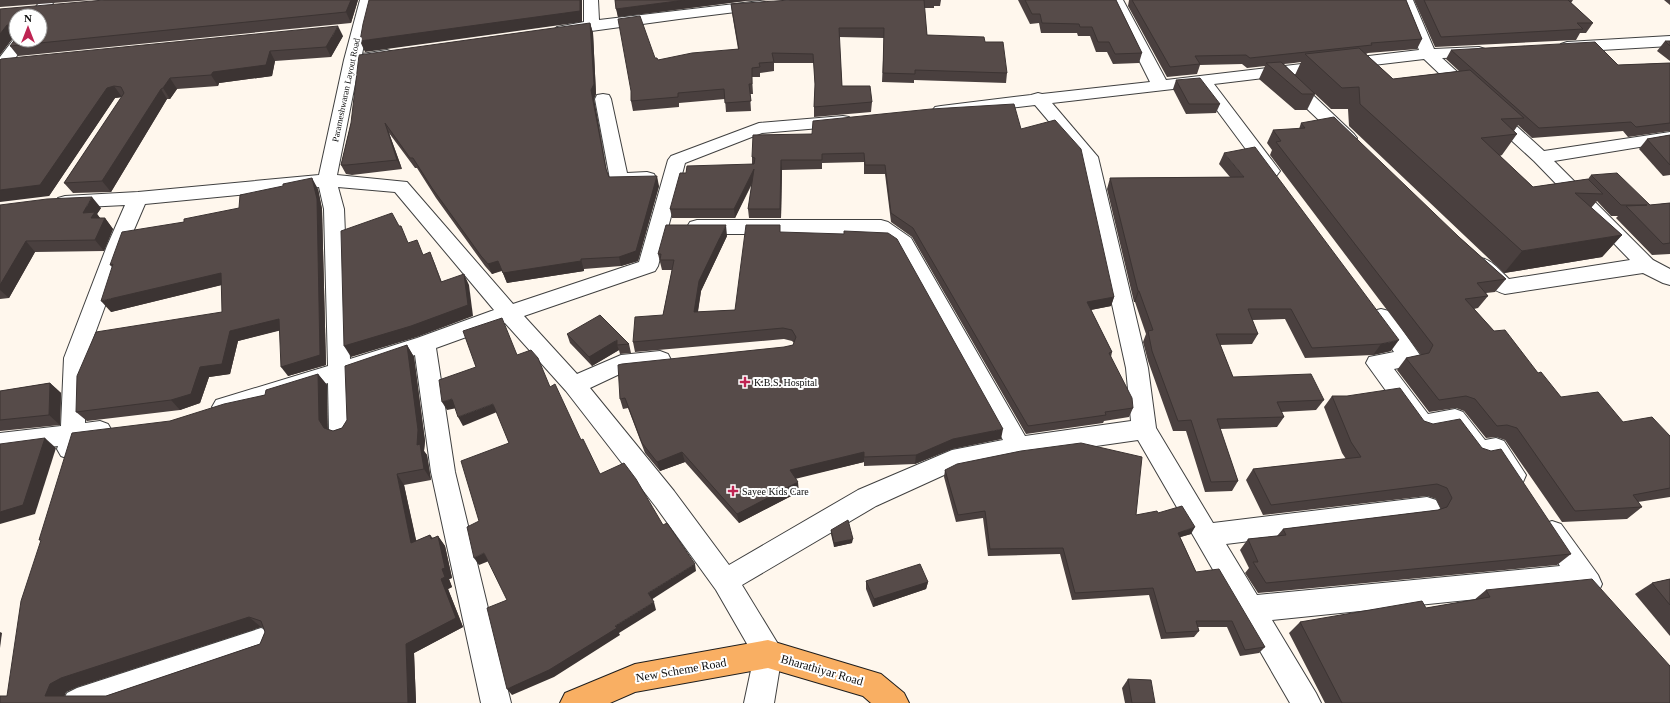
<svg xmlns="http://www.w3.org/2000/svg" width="1670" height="703" font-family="'Times New Roman',serif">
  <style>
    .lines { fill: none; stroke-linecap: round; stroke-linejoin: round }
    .minor-casing { stroke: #404040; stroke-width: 2 }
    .major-casing { stroke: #1e1e1e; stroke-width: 2 }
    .minor { fill: #fff; fill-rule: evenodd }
    .major { fill: #f9af63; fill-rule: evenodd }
    .wall { fill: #4a403f; fill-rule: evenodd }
    .shaded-wall { fill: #3c3433 }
    .building { fill: #564b49; stroke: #3c3433; fill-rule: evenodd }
    .poi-dot { fill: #be2452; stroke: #fff; stroke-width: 1.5 }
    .labels { text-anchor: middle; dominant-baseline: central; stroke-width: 4; stroke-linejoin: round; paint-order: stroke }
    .far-street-label { font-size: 9px; fill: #0d0d0d; stroke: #fff }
    .poi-label { font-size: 10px; fill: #0d0d0d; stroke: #fff; text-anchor: start }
    .near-street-label { font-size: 12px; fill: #0d0d0d; stroke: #fff }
  </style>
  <rect width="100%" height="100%" fill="#fff7ed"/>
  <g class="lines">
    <defs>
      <g id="minor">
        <polygon points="41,0 55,0 42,19 40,20 40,16 29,16"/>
        <path d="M360 0H374L362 54 387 50 393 52 395 55 393 58 359 64 337 175 407 182 513 304 639 262 668 160 671 156 759 123 843 116 849 117 852 121 849 125 843 126 762 133 685 163 658 266 655 271 524 316 577 374 621 355 660 351 668 354 671 360 668 366 660 369 624 372 590 388 674 491 729 565 858 490 952 450 1003 440 897 248 877 234H697L690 232 687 227 690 222 697 220H881L888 222 911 238 1025 436 1131 421 1126 368 1080 158 1035 105 941 116 935 115 932 111 935 107 941 106 1031 95 1038 93 1042 94 1150 82 1109 0H1123L1166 80 1419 50 1399 0H1413L1434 49 1479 47 1485 49 1487 52 1485 55 1479 57 1442 58 1476 89 1478 93 1476 97 1470 98 1464 97 1424 59 1214 84 1277 167 1280 171 1277 175 1271 177 1265 175 1199 86 1052 103 1098 157 1148 368 1156 428 1213 523 1427 497 1436 500 1440 508 1436 516 1427 519 1226 544 1257 595 1560 566 1539 532 1543 524 1552 521 1561 524 1598 575 1602 584 1598 593 1589 596 1580 593 1576 589 1272 620 1316 693 1321 703H1290L1138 440 1019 457 955 470 876 506 742 585 778 644 782 654 774 703H744L754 656 716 590 656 507 566 391 505 323 436 348 455 472 511 703H481L431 472 415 355 351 376 353 431 349 438 341 441 333 438 329 431 328 383 224 416 216 414 212 407 216 400 328 366 324 209 319 187 145 204 127 246 86 358 85 423 100 421 108 424 112 431 108 438 100 441 83 443 77 456 69 459 61 456 57 449 58 446 0 453V433L61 426 64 358 107 246 125 205 65 208 58 206 56 202 58 198 65 196 138 192 319 175 344 60ZM338 187 395 192 494 310 417 338 350 359 344 209Z"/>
        <polygon points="584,0 598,0 599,20 760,1 765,2 767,5 765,8 760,9 679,19 562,35 557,33 554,30 557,27 584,22"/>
        <polygon points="16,36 16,40 28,40 9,67 0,68 0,57"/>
        <polygon points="1670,36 1670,46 1567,52 1561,50 1559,47 1561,44 1567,42"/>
        <polygon points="1289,77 1295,78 1354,134 1357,138 1354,142 1348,143 1342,142 1283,86 1281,82 1283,78"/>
        <path d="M603 94 609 95 611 99 627 173 647 172 654 174 656 178 654 182C641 185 625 186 612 183L610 179 595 99 597 95Z"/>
        <path d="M1494 110 1500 111 1544 151 1670 132V142L1554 161 1653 260 1670 269V285L1663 283 1643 273 1505 294C1492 291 1477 276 1470 264L1473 259C1488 254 1498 269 1509 279L1630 260 1534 161 1488 119 1485 115 1488 111Z"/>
        <path d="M1381 309 1389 311 1422 358 1419 364 1394 369 1428 414 1455 409 1463 412 1485 440 1496 438 1504 441 1526 475 1523 482C1503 489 1500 474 1490 459L1480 461 1472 458 1450 429 1423 434 1415 431 1366 363 1369 357 1394 352 1370 317 1373 311Z"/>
        <polygon points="261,628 271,632 275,642 271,652 261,656 120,703 62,703 67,693 77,688"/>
      </g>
      <polygon id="major" points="768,640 881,674 904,693 909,703 871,703 863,696 768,668 635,692 610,703 560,703 565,693 635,664"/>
    </defs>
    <use href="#minor" class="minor-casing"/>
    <use href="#major" class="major-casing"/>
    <use href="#minor" class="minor"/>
    <use href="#major" class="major"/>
  </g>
  <g class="wall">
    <polygon points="0,0 92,0 0,7"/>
    <polygon points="358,0 351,23 18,56 10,46 40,40 16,16 16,37 15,35 0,55 0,9"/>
    <polygon points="615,0 774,0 745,1 618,17"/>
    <polygon points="904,0 941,0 940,6 934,6 934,8 924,8 927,35 985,42 1007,73 1006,83 914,80 914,83 882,82 884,38 839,37 842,86 872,102 871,112 814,117 814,107 815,87 814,63 774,63 774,71 760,73 760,77 752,77 753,94 750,94 751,111 726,112 725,99 679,103 679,107 633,111 631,101 655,58 658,60 738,49 732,13 731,4"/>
    <polygon points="1018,0 1116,0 1142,53 1139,63 1113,64 1107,52 1096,52 1090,36 1078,36 1077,33 1041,33 1039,23 1030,24"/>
    <path d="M1129 0H1406L1422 39 1417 49 1368 53 1366 54 1393 79 1459 71 1446 59 1451 50 1618 65 1670 63V131L1628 137 1623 131 1532 138 1518 125 1514 131 1517 134 1502 155 1500 156 1533 187 1588 179 1591 175 1650 205 1670 203V254L1652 255 1616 218 1618 216H1611L1597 201 1591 208 1622 235 1602 257 1504 273 1349 126 1348 109H1331L1315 94 1307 110H1295L1259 79 1265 66 1247 68 1242 64 1200 65 1197 74 1167 77 1128 6ZM1301 62 1295 75 1284 64 1294 63Z"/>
    <polygon points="1414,0 1573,0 1571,3 1593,23 1586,33 1580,33 1576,40 1435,47"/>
    <polygon points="1664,0 1670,0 1670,5"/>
    <polygon points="590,23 593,33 596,94 594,99 607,172 609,177 659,186 638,261 621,266 584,269 584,271 507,283 502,271 492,274 485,266 436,198 417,168 415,168 389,133 402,169 352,175 346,174 341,165 351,123"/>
    <polygon points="343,36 331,57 275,61 272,76 219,83 218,86 177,89 170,99 167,99 111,192 73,193 64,183 122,97 115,98 49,196 0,60"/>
    <polygon points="1665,41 1670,41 1670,61 1657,51"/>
    <polygon points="1176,80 1220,104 1216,113 1186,114 1173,89"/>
    <polygon points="1301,123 1459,237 1506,279 1495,292 1486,293 1488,296 1478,308 1474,309 1494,331 1538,373 1561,397 1623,422 1670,436 1670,497 1638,502 1642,507 1627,519 1562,522 1505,440 1496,437 1486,438 1464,411 1456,408 1429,412 1397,370 1406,358 1421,355 1270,155 1272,150 1267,143 1273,130 1299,129"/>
    <polygon points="1021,129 1114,297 1111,306 1091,310 1112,352 1111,357 1133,408 1129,417 1104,421 1103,423 1026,434 912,237 891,222 885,174 864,174 864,162 822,163 822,169 782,170 781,218 749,218 748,209 752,184 735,218 672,218 670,209 686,173 752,164 752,157 812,134"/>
    <polygon points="1670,135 1670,175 1663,176 1639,149 1647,139"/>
    <polygon points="1224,153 1391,351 1373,355 1305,358 1285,319 1252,320 1258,334 1252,344 1220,345 1233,377 1324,400 1316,410 1281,412 1284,417 1277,427 1220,429 1238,481 1232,491 1205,492 1186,431 1173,431 1148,361 1143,342 1146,334 1135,302 1134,302 1107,189 1110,178 1230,177 1219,164"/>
    <polygon points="318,189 322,209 326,365 288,376 280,330 238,341 230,374 209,377 200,403 180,410 87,421 76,412 222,312 222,285 111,312 112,267 110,265 184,222"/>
    <polygon points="0,205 101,208 97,214 100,218 105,218 113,229 104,251 35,252 9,298 0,299"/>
    <polygon points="780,232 1001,439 952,449 915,464 864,466 864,462 795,478 799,492 739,523 685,462 660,471 645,453 628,408 623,409 620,399 793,345 794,343 792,341 784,339 635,352 633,342 663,315 672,270 662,270 658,254 727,236 701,291 698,312 735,310"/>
    <polygon points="567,334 629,344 631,353 620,354 619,350 592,366 570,343"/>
    <path d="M407 345 414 357 425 441 424 451 427 455 431 480 404 485 416 541 430 535 433 538 438 536 445 546 452 578 449 579 452 587 448 589 463 627 414 653 416 703 7 696 170 421 265 395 318 374 327 385V429L333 431 342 428ZM261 627 263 628 265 632 260 644 106 696H64L66 692 77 687Z"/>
    <polygon points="50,383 61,393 60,425 0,431 0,391"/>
    <polygon points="1332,396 1424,421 1482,448 1571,554 1557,565 1258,593 1245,573 1249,568 1240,550 1248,539 1277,536 1283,529 1438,510 1441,509 1436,499 1427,496 1263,515 1246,480 1253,469 1346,459 1342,453 1324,407"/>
    <polygon points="945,470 1136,515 1158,513 1191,534 1180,537 1196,572 1265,647 1259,653 1240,656 1227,627 1198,627 1199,631 1194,637 1161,639 1149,595 1072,600 1060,554 988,556 983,518 956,522 944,477"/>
    <polygon points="831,530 852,543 834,547 831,534"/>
    <polygon points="1670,579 1670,636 1635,594 1652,583"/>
    <polygon points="866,581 928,582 926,589 873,607 866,589"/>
    <polygon points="1486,590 1670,703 1325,703 1289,633 1300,622 1426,608 1474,600"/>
    <polygon points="1128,679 1155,703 1125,703 1122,688"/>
  </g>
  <g class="shaded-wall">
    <polygon points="351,0 358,0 351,23 346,12"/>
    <polygon points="580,0 582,0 582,22 365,52 360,41"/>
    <polygon points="685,0 745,0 745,1 618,17 616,9"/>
    <polygon points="590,23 593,33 596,94 594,99 609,179 591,90"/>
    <polygon points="7,25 15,35 0,55 0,34"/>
    <polygon points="338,26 343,36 331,57 326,47"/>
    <polygon points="270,51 275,61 272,76 219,83 218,86 211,75 213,72"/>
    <polygon points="170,78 177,89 170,99 163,88"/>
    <polygon points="114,86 122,97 115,98 49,196 0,202 0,190 107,88"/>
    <polygon points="161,89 167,99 111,192 102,181"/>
    <polygon points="385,123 389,133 402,169 397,160"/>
    <polygon points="781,160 782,170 781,218 780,209"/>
    <polygon points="754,169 754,178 735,218 734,209"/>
    <polygon points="657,176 659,186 638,261 621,266 619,257"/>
    <polygon points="312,178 318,189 322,209 326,365 288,376 281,367"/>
    <polygon points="92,197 101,208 97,214 103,222 105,218 113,229 104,251 95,240 83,213"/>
    <polygon points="726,225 727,236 701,291 696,322 694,312 699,281"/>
    <polygon points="1622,235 1602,257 1504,273 1522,251"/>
    <polygon points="26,241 35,252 9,298 0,290 0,285"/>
    <polygon points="430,252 435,264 446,293 441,282"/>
    <polygon points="581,259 584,271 507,283 503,273"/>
    <polygon points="498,261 502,270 492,274 488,264"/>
    <polygon points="221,273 229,283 111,312 101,301"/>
    <polygon points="464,274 469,285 473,316 417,337 351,357 344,346"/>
    <polygon points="1138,291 1139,291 1135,302 1134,302"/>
    <polygon points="1114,297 1111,306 1085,311 1087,302"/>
    <polygon points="279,319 286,329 238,341 230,374 209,377 200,403 180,410 171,400 200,367 230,331"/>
    <polygon points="617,340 617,345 619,350 592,366 589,357"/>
    <polygon points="1399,340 1391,351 1373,355 1381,344"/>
    <polygon points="407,345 414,357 425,441 424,451 427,455 431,480 424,469 417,445"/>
    <polygon points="318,374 327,385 328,431 324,428 319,420"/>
    <polygon points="50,383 61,393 60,425 49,415"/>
    <polygon points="452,399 457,408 447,410 442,402"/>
    <polygon points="493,404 497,412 463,426 458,417"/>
    <polygon points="1003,429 1001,439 952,449 915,464 916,455 953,439"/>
    <polygon points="45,438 56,448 35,514 0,524 0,512"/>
    <polygon points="682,452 685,462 660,471 657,462"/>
    <polygon points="864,452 864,462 791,480 790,470"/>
    <polygon points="397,474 404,485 419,553 411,543"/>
    <polygon points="798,482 799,492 739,523 737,514"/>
    <polygon points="1195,527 1191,534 1174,539 1178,533"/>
    <polygon points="438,536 445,546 452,578 449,579 452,587 448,589 463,627 414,653 416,703 408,703 406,644 441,579 442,569"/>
    <polygon points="853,539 852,543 834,547 834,543"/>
    <polygon points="484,553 489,561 479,565 474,558"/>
    <polygon points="695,564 696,571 651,600 648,593"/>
    <polygon points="928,582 926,589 873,607 874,599"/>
    <polygon points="654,602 656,610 619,633 620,635 554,677 512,695 507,689 615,626"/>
    <polygon points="249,617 261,627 77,687 66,692 62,703 45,696 50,684 61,678"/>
    <polygon points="0,632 2,633 0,648"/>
  </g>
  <g class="building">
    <polygon points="104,0 351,0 346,12 10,46 16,38 16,40 40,40 40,16 16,16 16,29 10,28 9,25 7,25 0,34 0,9"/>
    <polygon points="369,0 580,0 580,11 360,41 363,24"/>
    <polygon points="615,0 685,0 616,9"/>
    <polygon points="790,0 924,0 927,35 984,37 985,42 1003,42 1007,73 915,70 915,74 883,73 884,28 839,28 842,86 870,86 872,102 814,107 815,84 813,54 772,53 774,62 759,63 760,67 752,68 752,84 749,84 751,101 725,103 724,89 678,93 678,97 631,101 631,91 618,19 640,16 655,58 657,58 658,60 692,53 739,49 731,4"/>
    <polygon points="1025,0 1116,0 1142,53 1115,54 1109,42 1098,42 1092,27 1080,27 1079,24 1042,23 1040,14 1032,14"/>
    <polygon points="1132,0 1406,0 1422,39 1371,43 1372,45 1250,58 1246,55 1195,56 1200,64 1170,67"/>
    <polygon points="1424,0 1568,0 1593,23 1577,23 1583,29 1441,37"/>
    <polygon points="590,23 594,84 591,90 606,169 609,177 657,176 636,251 619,257 581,259 581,261 503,273 498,261 488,264 481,256 432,188 413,158 410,158 385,123 397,160 347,165 341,165 351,123 359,55"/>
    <polygon points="338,26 326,47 270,51 266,65 213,72 211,75 170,78 163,88 161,89 102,181 64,183 124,93 121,87 114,86 107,88 40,185 0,190 0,60 1,59"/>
    <polygon points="1665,41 1670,41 1670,46"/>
    <polygon points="1595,42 1618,65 1670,63 1670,123 1636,127 1631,122 1539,128 1451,50"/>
    <polygon points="1359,48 1393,79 1470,70 1524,118 1501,119 1517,134 1481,138 1533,187 1588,179 1603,194 1575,193 1622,235 1522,251 1360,104 1359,87 1342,88 1305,54"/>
    <polygon points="1281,62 1315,94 1302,94 1266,63"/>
    <polygon points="1200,78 1220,104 1189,104 1176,80"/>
    <polygon points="1014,104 1021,129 1055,120 1081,149 1114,297 1087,302 1112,352 1109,353 1132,398 1133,408 1105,412 1106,415 1028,426 913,228 891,213 885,165 865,165 864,153 822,154 822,160 781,160 780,209 748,209 754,169 734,209 670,209 680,173 686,173 687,166 754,164 755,158 752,157 753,135 812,134 813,121 931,109"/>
    <polygon points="1334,117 1459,237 1506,279 1477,283 1488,296 1465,299 1494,331 1505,330 1538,373 1541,372 1561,397 1598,392 1623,422 1652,417 1670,436 1670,488 1633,495 1642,507 1575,511 1517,428 1507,425 1497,426 1475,399 1466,396 1439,400 1406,358 1429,353 1433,345 1276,142 1281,141 1273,130 1305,128 1301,123"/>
    <polygon points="1670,135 1670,165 1647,139"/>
    <polygon points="1255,147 1399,340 1381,344 1312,348 1291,309 1248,309 1258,334 1216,334 1233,377 1311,374 1324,400 1277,402 1284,417 1217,419 1238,481 1211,482 1191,420 1178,421 1152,351 1148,331 1153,330 1139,291 1138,291 1110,178 1244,177 1224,153"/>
    <polygon points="1617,173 1650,205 1670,203 1670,243 1663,244 1626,206 1647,205 1621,205 1591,175"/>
    <polygon points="312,178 317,199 320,355 281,367 279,319 230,331 222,364 200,367 191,394 171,400 76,412 77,376 96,332 222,312 221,273 101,301 113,264 110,265 122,232 184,222 184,219 239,208 240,195 283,186 283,184"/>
    <polygon points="92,197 83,213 95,212 91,218 105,218 95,240 26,241 0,285 0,205 47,199"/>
    <polygon points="392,213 399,226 401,226 408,243 417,240 423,255 430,252 441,282 464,274 468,305 411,326 344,346 341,231"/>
    <polygon points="666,225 726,225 699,281 694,312 735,310 746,225 780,225 780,232 844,234 844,231 888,233 897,239 1003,429 953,439 916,455 864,457 864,452 790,470 798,482 737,514 682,452 657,462 642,443 625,398 620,399 618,365 622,364 784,347 793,345 796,337 792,330 783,328 633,342 635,317 663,315 674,260 660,260 661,254 658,254"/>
    <polygon points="600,315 629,344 617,345 617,340 589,357 567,334"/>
    <polygon points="502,318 517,355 531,350 538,358 550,387 555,384 581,440 583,439 600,474 624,463 636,479 663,525 667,523 695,564 648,593 654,602 615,626 617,628 549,670 507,689 487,608 507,600 484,553 474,558 467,527 479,521 461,461 509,443 493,404 458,417 452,399 442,402 439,380 476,367 463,331"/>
    <path d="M407 345 418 430 417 445 420 444 424 469 397 474 411 543 430 535 431 539 438 536 445 568 442 569 445 577 441 579 456 618 406 644 408 703H0V696H7L21 601 41 540H39L72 433 170 421 224 404 265 395 266 390 318 374 319 420 324 428 333 431 342 428 347 420 345 366ZM249 617 261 621 265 632 260 644 106 696H45L50 684 61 678Z"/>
    <polygon points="50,383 49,415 0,420 0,391"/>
    <polygon points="1400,388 1424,421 1433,424 1460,419 1482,448 1491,451 1501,449 1571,554 1266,583 1253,562 1258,562 1248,539 1286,535 1283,529 1438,510 1447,507 1452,498 1447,488 1437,484 1271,505 1253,469 1361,457 1351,442 1332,396 1347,396"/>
    <polygon points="45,438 23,505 0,512 0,444"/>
    <polygon points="1081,443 1142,457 1136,515 1157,511 1158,513 1182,506 1195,527 1178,533 1196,572 1219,569 1265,647 1245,650 1232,621 1196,621 1199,631 1166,633 1153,588 1075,593 1063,548 990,549 985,511 958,515 945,470 957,464 1021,451"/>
    <polygon points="848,520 853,539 834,543 831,530"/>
    <polygon points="920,564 928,582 874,599 866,581"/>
    <polygon points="1592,579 1670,666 1670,703 1342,703 1300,622 1422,601 1426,608 1490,597 1486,590"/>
    <polygon points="1670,579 1670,605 1652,583"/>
    <polygon points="1128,679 1151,680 1155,703 1132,703"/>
  </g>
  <g class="poi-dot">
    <path d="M743 376h4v4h4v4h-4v4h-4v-4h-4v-4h4z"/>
    <path d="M731 485h4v4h4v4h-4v4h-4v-4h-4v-4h4z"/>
  </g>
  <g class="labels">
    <g class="far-street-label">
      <text transform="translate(346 90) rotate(-78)">Parameshwaran Layout Road</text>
    </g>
    <g class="poi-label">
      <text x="754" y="382">K.B.S. Hospital</text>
      <text x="742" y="491">Sayee Kids Care</text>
    </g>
    <g class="near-street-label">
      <text transform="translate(681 670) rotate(-10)">New Scheme Road</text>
      <text transform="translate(822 670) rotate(16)">Bharathiyar Road</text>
    </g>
  </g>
  <g transform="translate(28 28)"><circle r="19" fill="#ffffff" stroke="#9e9e9e"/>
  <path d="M0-3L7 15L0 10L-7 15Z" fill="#be2452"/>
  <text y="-6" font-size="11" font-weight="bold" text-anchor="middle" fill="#0d0d0d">N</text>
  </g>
</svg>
